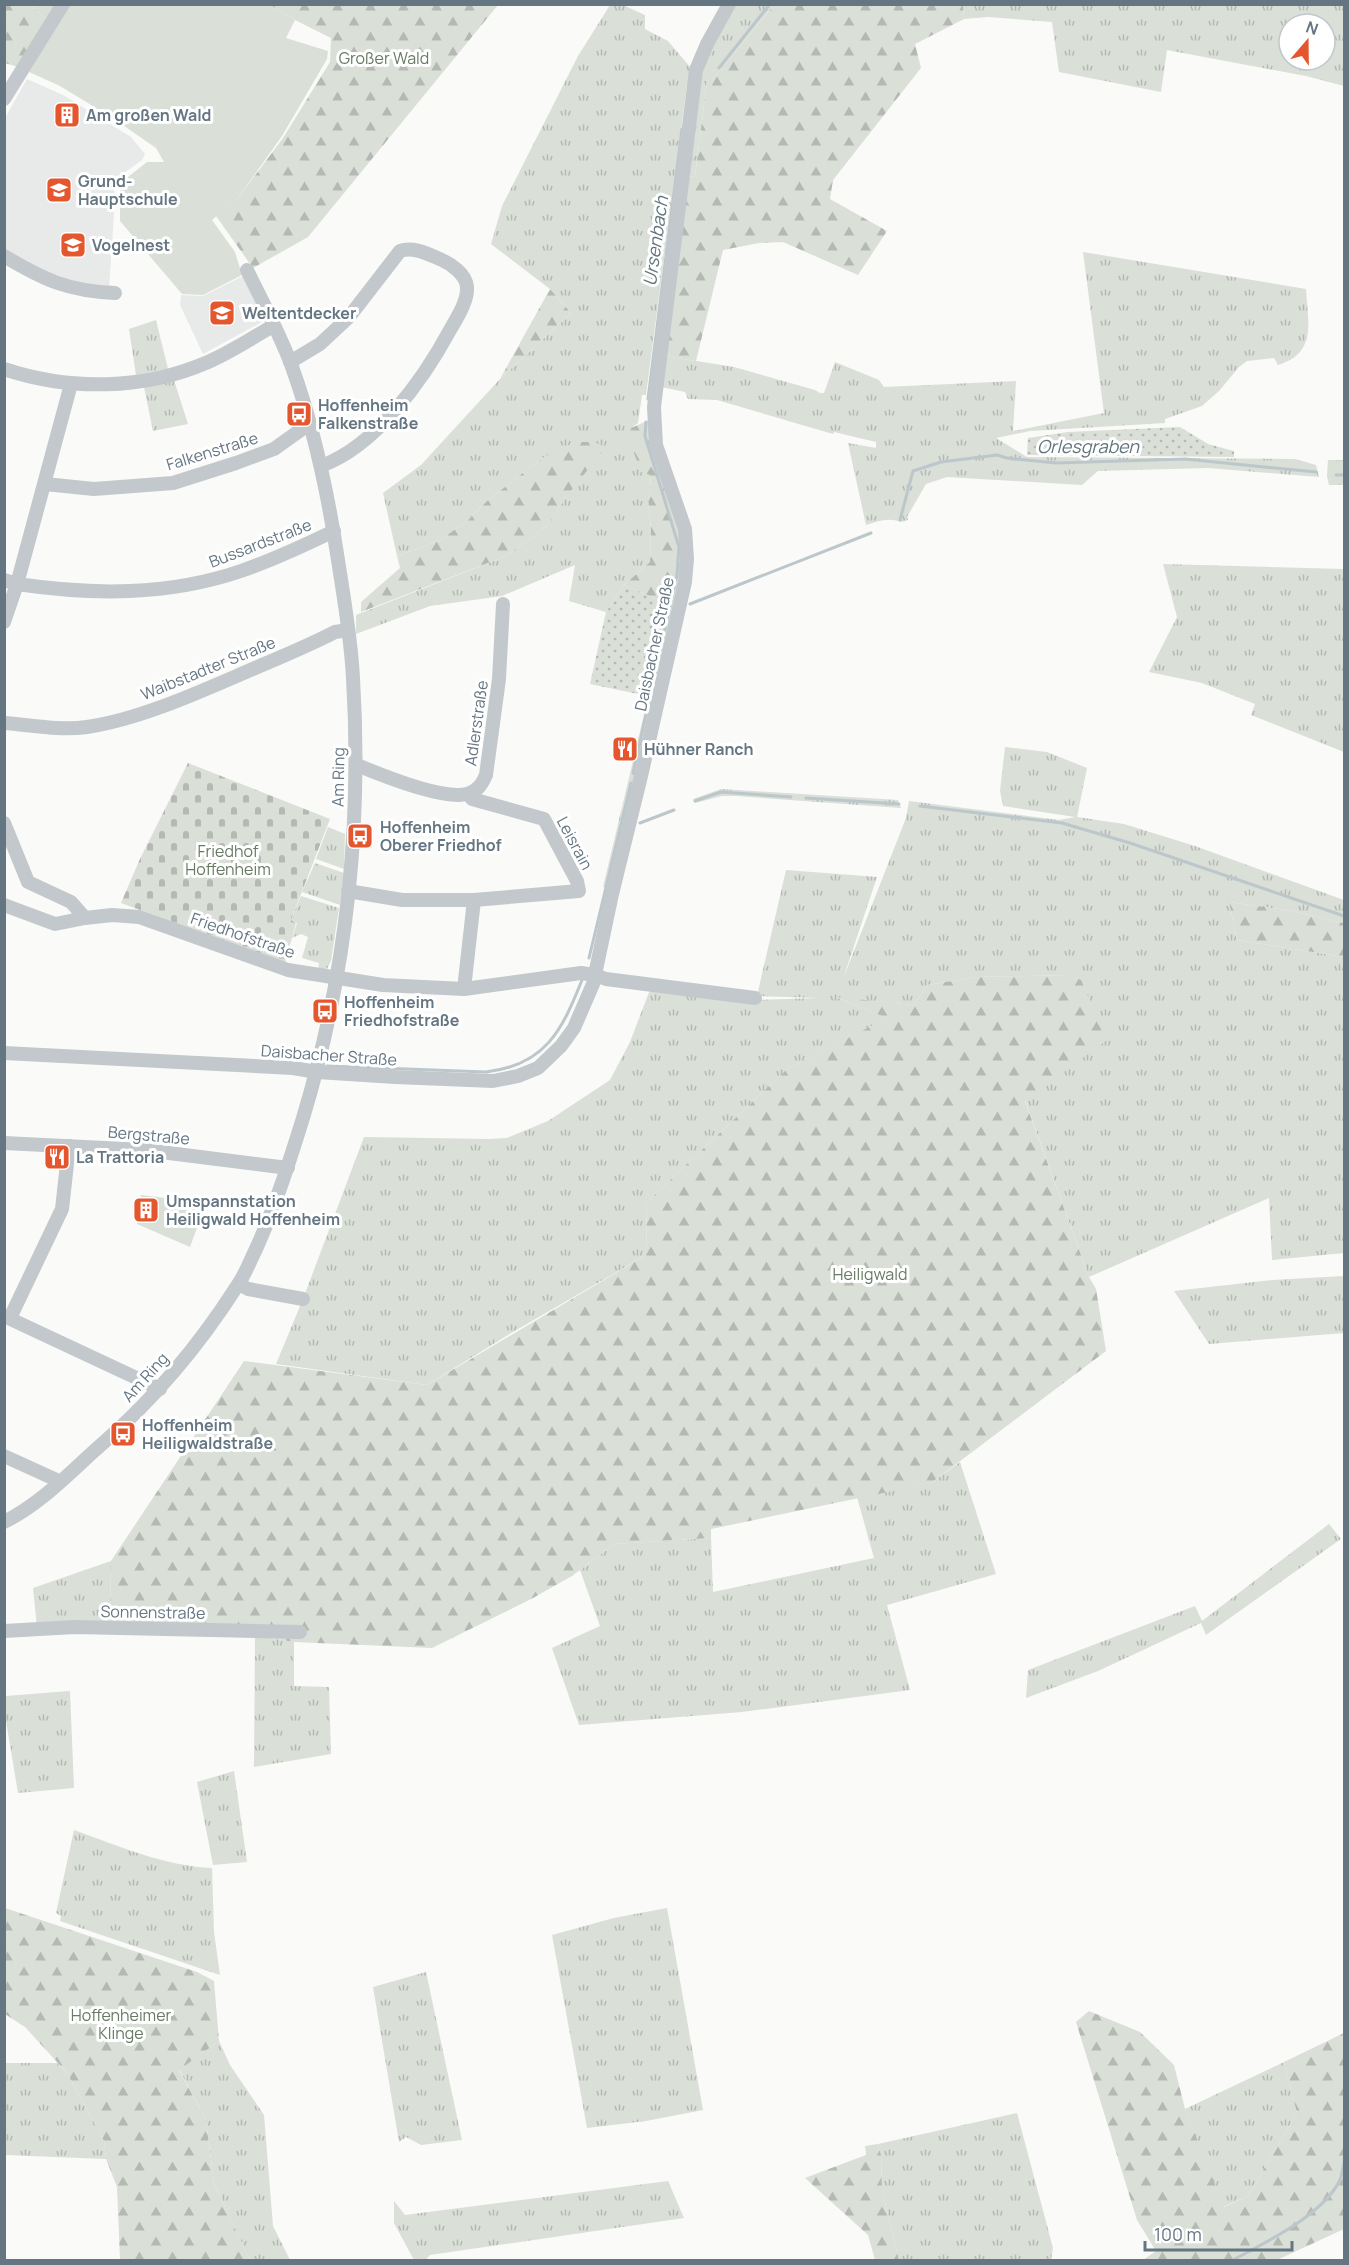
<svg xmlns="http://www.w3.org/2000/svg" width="1349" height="2265" font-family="Manrope,sans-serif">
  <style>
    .built { fill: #e8e9e9 }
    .grass { fill: url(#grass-tufts); fill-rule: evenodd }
    .forest { fill: url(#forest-firs) }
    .cemetery { fill: url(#cemetery-stones) }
    .park { fill: #dadfd7 }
    .garden { fill: url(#garden-dots) }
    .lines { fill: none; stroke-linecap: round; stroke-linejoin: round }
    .stream { stroke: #bbc7cb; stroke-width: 3 }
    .minor { stroke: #c3c8cc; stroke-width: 14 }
    .labels { text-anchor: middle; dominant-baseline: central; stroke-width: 6; stroke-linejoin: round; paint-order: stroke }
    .park-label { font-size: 16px; fill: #687a64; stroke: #fff }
    .poi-label { font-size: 16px; font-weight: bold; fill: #657683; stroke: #fff; text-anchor: start }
    .street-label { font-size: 16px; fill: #657683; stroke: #fff }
    .water-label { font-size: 18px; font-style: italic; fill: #60757c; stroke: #fff }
  </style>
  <defs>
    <pattern id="grass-tufts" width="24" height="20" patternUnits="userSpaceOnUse" patternTransform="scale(1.5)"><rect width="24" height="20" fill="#dadfd7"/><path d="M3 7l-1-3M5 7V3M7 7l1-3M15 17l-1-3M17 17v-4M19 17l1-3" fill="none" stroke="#b4b9b4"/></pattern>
    <pattern id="forest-firs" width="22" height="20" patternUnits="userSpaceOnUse" patternTransform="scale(1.5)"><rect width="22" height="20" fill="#dadfd7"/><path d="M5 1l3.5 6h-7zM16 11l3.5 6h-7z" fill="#b4b9b4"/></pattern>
    <pattern id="cemetery-stones" width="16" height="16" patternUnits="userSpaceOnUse" patternTransform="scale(1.5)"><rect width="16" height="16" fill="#dadfd7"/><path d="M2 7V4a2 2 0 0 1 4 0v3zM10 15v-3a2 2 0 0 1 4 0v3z" fill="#b4b9b4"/></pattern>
    <pattern id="garden-dots" width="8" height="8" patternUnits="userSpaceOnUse" patternTransform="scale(1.5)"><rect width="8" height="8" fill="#dadfd7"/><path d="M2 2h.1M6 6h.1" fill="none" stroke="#b4b9b4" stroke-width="1.8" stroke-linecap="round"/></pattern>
  </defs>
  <rect width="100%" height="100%" fill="#fafaf8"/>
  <g class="built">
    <polygon points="27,79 63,95 131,137 145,154 142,160 113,181 115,199 109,289 50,276 5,250 5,118"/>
    <polygon points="243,276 264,321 203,354 180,305 181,295 203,296"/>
  </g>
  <g class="grass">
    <polygon points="610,5 623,5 645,15 645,29 668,41 691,68 689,82 687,85 646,395 642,395 638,423 631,428 650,475 651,490 648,498 651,530 650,562 624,585 606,612 569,601 575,565 502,596 430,606 356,634 356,615 506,556 546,527 566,497 542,458 487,501 467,521 440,540 397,556 383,493 421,465 500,379 571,313 550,289 491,244 502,206 578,56"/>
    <polygon points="732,5 774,5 716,75 707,81 695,176 688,177 700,71"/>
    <path d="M963 5H1344V86L1306 76 1167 50 1161 92 1059 72 1052 22 988 17 964 19ZM1289 24H1325V60H1289Z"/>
    <path d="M1083 252 1306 289C1308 323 1317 353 1278 365L1274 358 1247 361 1239 367 1219 391 1202 406 1165 419V423L1030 431 996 438 1027 457 1295 459 1316 465 1319 477 1208 468 1098 471 1082 485 947 477 926 484 907 517 908 520 901 522C889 517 877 521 866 525L848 443 876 448V442L834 432 833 434 717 400 688 399 685 392 661 387 665 356 734 367 815 390 820 393H824L835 362 879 380 884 387 1016 381 1013 431 1104 413Z"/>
    <polygon points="156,320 168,369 136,375 129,329"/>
    <polygon points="174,380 188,424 153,431 144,387"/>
    <polygon points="1328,460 1344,460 1344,485 1329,485 1327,476"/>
    <polygon points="1163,564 1344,569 1344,752 1251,715 1255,704 1202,683 1149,672 1177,617"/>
    <polygon points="676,600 608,888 603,887 670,605"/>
    <polygon points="1005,747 1047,752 1087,768 1077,817 1124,824 1195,846 1344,900 1344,923 1287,910 1229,902 1237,940 1344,957 1344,1253 1272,1260 1269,1198 1089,1277 1025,1100 1106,1040 1069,975 977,977 927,985 914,1005 838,998 888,1018 787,1069 647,1202 646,1255 513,1332 427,1385 276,1364 303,1299 364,1137 490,1139 507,1138 548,1121 610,1080 630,1042 651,987 755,1000 819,998 757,996 786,870 877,877 843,979 906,818 909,801 1059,820 1075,817 1003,806 1000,791"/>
    <polygon points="721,789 898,800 901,808 736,796 722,796 695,803 693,799"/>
    <polygon points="328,827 345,834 344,869 316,859"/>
    <polygon points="315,863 344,873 340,905 302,892"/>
    <polygon points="301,896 339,908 331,961 327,969 318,970 319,963 302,958 308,937 301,934 292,938 297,923 291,920"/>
    <polygon points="1344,1276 1344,1333 1209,1344 1174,1291 1273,1280"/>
    <polygon points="960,1462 996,1574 887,1605 910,1690 742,1712 579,1725 552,1648 600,1626 580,1570 614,1544 711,1538 713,1592 874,1558 857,1497 931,1483"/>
    <polygon points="1329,1524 1341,1539 1206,1635 1201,1623 1098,1671 1026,1698 1028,1670 1195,1606 1202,1621"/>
    <polygon points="111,1561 110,1632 37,1627 33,1588"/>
    <polygon points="255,1635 294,1642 294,1686 329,1687 331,1754 254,1767"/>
    <polygon points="70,1691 74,1788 18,1793 5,1715 5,1696"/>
    <polygon points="234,1771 247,1862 213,1865 197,1782"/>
    <path d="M74 1830C119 1846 164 1866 212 1868L214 1932 220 1975 60 1921 61 1916 56 1913Z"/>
    <polygon points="667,1908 703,2110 646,2121 587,2128 552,1935 614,1918"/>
    <polygon points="426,1972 462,2140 421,2145 406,2137 399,2142 373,1987"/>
    <polygon points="219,2041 230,2065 264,2115 273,2226 290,2260 250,2260 214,2184 206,2120 179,2069"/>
    <polygon points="1284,2062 1297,2113 1248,2196 1223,2207 1185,2109"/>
    <polygon points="5,2063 57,2063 67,2073 104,2141 106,2159 5,2155"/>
    <polygon points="1017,2113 1053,2248 1051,2260 899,2260 882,2190 881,2155 878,2144"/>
    <polygon points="668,2181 684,2218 430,2255 427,2258 428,2260 414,2260 394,2223 394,2201 405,2215"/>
  </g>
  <g class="forest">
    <polygon points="4,5 31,5 46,19 18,67 5,63"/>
    <polygon points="270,5 498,5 308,237 253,268 216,216 238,198 283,138 330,62 331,38 295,20"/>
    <polygon points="774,5 963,5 964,19 915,44 921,68 833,180 830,199 887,231 858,275 783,242 759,243 723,250 696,361 665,356 688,177 695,176 707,81 716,75"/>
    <polygon points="550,289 571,313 500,379"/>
    <polygon points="649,420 675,509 681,540 683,562 676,600 670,605 624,585 650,562 651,530 648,498 651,490 650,475 641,472 629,439 631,428"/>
    <polygon points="575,442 595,442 605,448 566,497 546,527 506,556 361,612 361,602 400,568 397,556 440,540 467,521 487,501 542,458"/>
    <polygon points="1229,902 1287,910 1344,923 1344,957 1237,940"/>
    <polygon points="1069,975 1081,980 1107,1040 1025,1101 1089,1277 1096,1289 1106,1351 931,1483 711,1529 711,1538 614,1544 572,1576 533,1598 432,1648 294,1642 255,1635 110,1632 111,1561 244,1361 427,1385 646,1255 647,1202 787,1069 887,1018 836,997 914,1005 927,985 977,977"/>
    <polygon points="5,1908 197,1972 214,1981 219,2041 179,2070 206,2120 214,2184 250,2260 120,2260 117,2187 106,2159 104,2141 67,2073 25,2027 5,2014"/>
    <polygon points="1089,2011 1140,2032 1174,2065 1185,2109 1224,2207 1248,2196 1297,2113 1284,2062 1344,2033 1344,2229 1277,2260 1143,2260 1156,2251 1137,2220 1076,2022"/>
    <polygon points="878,2144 881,2155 882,2190 899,2260 875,2260 868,2235 805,2178 866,2155 865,2146"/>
  </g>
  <polygon class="cemetery" points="188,763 330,819 291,920 296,923 285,963 121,903 139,861"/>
  <g class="park">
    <polygon points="31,5 270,5 295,20 286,38 328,51 327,59 282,136 238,198 212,220 235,252 242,275 203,295 182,294 120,221 120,190 123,181 147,162 164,162 156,148 111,117 60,86 29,72 56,25 46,19"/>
    <polygon points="141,1195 206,1203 190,1247 137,1224"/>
  </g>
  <g class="garden">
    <polygon points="1180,427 1208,444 1234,451 1234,457 1027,455 1028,438 1068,432"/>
    <polygon points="624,585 670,605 648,696 590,684 606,612"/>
  </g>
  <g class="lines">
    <g class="stream">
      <polyline points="719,68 770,4"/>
      <polyline points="648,399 682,129"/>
      <polyline points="1336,475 1344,475"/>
      <polyline points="900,520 913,471 941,462 997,455 1007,458 1056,463 1185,459 1316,472"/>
      <polyline points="690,604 871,533"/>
      <polyline points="633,773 677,575 679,547 645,436 646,422"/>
      <polyline points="806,798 899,804"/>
      <polyline points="695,801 721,792 791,797"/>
      <polyline points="920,806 1062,823 1130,843 1344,916"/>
      <polyline points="640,823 674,810"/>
      <polyline points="589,958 631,783"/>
      <path d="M327 1066 486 1072C546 1065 562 1030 582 980"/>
      <path d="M1233 2260C1266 2242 1323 2215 1340 2180 1342 2175 1343 2168 1344 2162"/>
    </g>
    <g class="minor">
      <polyline points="4,99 63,4"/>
      <path d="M4 256C44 280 68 291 115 293"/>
      <path d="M290 362 320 344 349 317 400 251C413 246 428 254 440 259 451 264 466 274 467 287 468 301 457 318 450 330 423 380 376 446 321 466"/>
      <path d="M4 369C70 391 144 390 208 362 231 352 252 338 273 326"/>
      <path d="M71 384 17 584C92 595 168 596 241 571 273 560 303 546 334 531"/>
      <polyline points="45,484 94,489 173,483 236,463 274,449 309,424"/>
      <polyline points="4,580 17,584 4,622"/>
      <path d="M4 723C31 725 60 731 87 727 136 720 193 695 239 675 271 661 304 648 335 632L348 630"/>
      <path d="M357 765C381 775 443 800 467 794 478 791 482 784 486 775L499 679 503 604"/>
      <polyline points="4,823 28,882 71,902 85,918"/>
      <polyline points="348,891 402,900 474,900 579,891 577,881 544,819 472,799 469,794"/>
      <polyline points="4,905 55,924 85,918 112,915 139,917 288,970 383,985 464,989 581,973 595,975 606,979 755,998"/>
      <polyline points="464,989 474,900"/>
      <polyline points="4,1053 293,1068 317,1072 395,1077 493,1081 518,1076 538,1068 561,1046 574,1028 593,984 612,894 641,776 685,582 687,559 685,529 656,445 654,407 696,70 707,44 729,4"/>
      <polyline points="4,1143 145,1150 288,1168"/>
      <polyline points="239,1284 248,1289 303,1299"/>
      <polyline points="4,1316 160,1389"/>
      <polyline points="10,1318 62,1209 69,1146"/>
      <polyline points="4,1456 59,1481"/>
      <path d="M4 1522C41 1504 71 1471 102 1444 154 1399 200 1344 237 1286 245 1275 250 1261 256 1249 275 1207 289 1163 303 1118 346 976 362 826 353 678 351 638 344 599 338 560 328 494 314 427 291 364 279 332 262 301 247 270"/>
      <polyline points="4,1631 75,1627 300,1632"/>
    </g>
  </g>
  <defs>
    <symbol id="building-square" viewBox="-11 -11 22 22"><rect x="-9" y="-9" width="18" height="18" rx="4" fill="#e4572e" stroke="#fff"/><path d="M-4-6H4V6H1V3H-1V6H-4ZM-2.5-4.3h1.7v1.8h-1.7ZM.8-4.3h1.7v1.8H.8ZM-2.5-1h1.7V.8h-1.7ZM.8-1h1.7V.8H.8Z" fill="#fff"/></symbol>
    <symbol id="school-square" viewBox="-11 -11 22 22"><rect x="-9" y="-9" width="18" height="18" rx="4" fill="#e4572e" stroke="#fff"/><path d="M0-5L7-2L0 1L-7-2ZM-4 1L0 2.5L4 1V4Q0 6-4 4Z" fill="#fff"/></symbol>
    <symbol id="bus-square" viewBox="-11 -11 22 22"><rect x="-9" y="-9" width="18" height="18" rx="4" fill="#e4572e" stroke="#fff"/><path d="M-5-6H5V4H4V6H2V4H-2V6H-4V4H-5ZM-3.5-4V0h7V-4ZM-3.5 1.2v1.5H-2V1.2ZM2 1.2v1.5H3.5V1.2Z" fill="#fff"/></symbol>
    <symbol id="restaurant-square" viewBox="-11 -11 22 22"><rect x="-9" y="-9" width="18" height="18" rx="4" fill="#e4572e" stroke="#fff"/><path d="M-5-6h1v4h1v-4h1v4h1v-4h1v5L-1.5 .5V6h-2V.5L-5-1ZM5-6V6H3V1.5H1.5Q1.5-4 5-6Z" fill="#fff"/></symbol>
  </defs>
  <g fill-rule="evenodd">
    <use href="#building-square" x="52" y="100" width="30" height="30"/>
    <use href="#school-square" x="44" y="175" width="30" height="30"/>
    <use href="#school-square" x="58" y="230" width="30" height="30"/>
    <use href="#school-square" x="207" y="298" width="30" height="30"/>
    <use href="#bus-square" x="284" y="399" width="30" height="30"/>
    <use href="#restaurant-square" x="610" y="734" width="30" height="30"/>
    <use href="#bus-square" x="345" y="821" width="30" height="30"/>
    <use href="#bus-square" x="310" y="996" width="30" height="30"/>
    <use href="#restaurant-square" x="42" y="1142" width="30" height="30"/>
    <use href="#building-square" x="131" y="1195" width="30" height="30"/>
    <use href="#bus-square" x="108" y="1419" width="30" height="30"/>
  </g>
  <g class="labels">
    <g class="park-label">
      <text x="384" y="58">Großer Wald</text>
      <text x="228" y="851">Friedhof<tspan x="228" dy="18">Hoffenheim</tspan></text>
      <text x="870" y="1274">Heiligwald</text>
      <text x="121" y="2015">Hoffenheimer<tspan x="121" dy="18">Klinge</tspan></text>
    </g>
    <g class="poi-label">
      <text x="86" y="115">Am großen Wald</text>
      <text x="78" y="181">Grund-<tspan x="78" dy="18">Hauptschule</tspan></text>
      <text x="92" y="245">Vogelnest</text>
      <text x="242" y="313">Weltentdecker</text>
      <text x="318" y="405">Hoffenheim<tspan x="318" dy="18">Falkenstraße</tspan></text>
      <text x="644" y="749">Hühner Ranch</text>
      <text x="380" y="827">Hoffenheim<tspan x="380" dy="18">Oberer Friedhof</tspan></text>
      <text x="344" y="1002">Hoffenheim<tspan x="344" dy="18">Friedhofstraße</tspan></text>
      <text x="76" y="1157">La Trattoria</text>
      <text x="166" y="1201">Umspannstation<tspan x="166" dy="18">Heiligwald Hoffenheim</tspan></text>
      <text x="142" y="1425">Hoffenheim<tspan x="142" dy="18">Heiligwaldstraße</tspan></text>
    </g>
    <g class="street-label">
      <text transform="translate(212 451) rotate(-17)">Falkenstraße</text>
      <text transform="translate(260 543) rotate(-21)">Bussardstraße</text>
      <text transform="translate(654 644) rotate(-78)">Daisbacher Straße</text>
      <text transform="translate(208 668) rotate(-22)">Waibstadter Straße</text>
      <text transform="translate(476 723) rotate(-82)">Adlerstraße</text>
      <text transform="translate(338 777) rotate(-89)">Am Ring</text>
      <text transform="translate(575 843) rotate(62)">Leisrain</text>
      <text transform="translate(243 935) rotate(19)">Friedhofstraße</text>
      <text transform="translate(329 1055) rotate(4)">Daisbacher Straße</text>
      <text transform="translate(149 1135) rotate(5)">Bergstraße</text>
      <text transform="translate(145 1377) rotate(-48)">Am Ring</text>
      <text transform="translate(153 1612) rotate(1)">Sonnenstraße</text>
    </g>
    <g class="water-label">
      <text transform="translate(655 241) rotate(-82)">Ursenbach</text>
      <text x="1088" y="446">Orlesgraben</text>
    </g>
  </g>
  <rect width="1349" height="2265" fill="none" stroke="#657683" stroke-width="12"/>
  <g transform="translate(1307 42) rotate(20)"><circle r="28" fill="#ffffff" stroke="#c1c8cd" stroke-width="1.5"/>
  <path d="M0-4.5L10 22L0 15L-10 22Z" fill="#e4572e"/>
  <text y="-9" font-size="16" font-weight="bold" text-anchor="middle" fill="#657683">N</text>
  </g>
  <path d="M1145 2241v9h147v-9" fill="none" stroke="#657683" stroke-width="3"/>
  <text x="1154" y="2241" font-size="18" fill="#657683" stroke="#ffffff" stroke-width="4.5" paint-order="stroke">100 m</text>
</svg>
